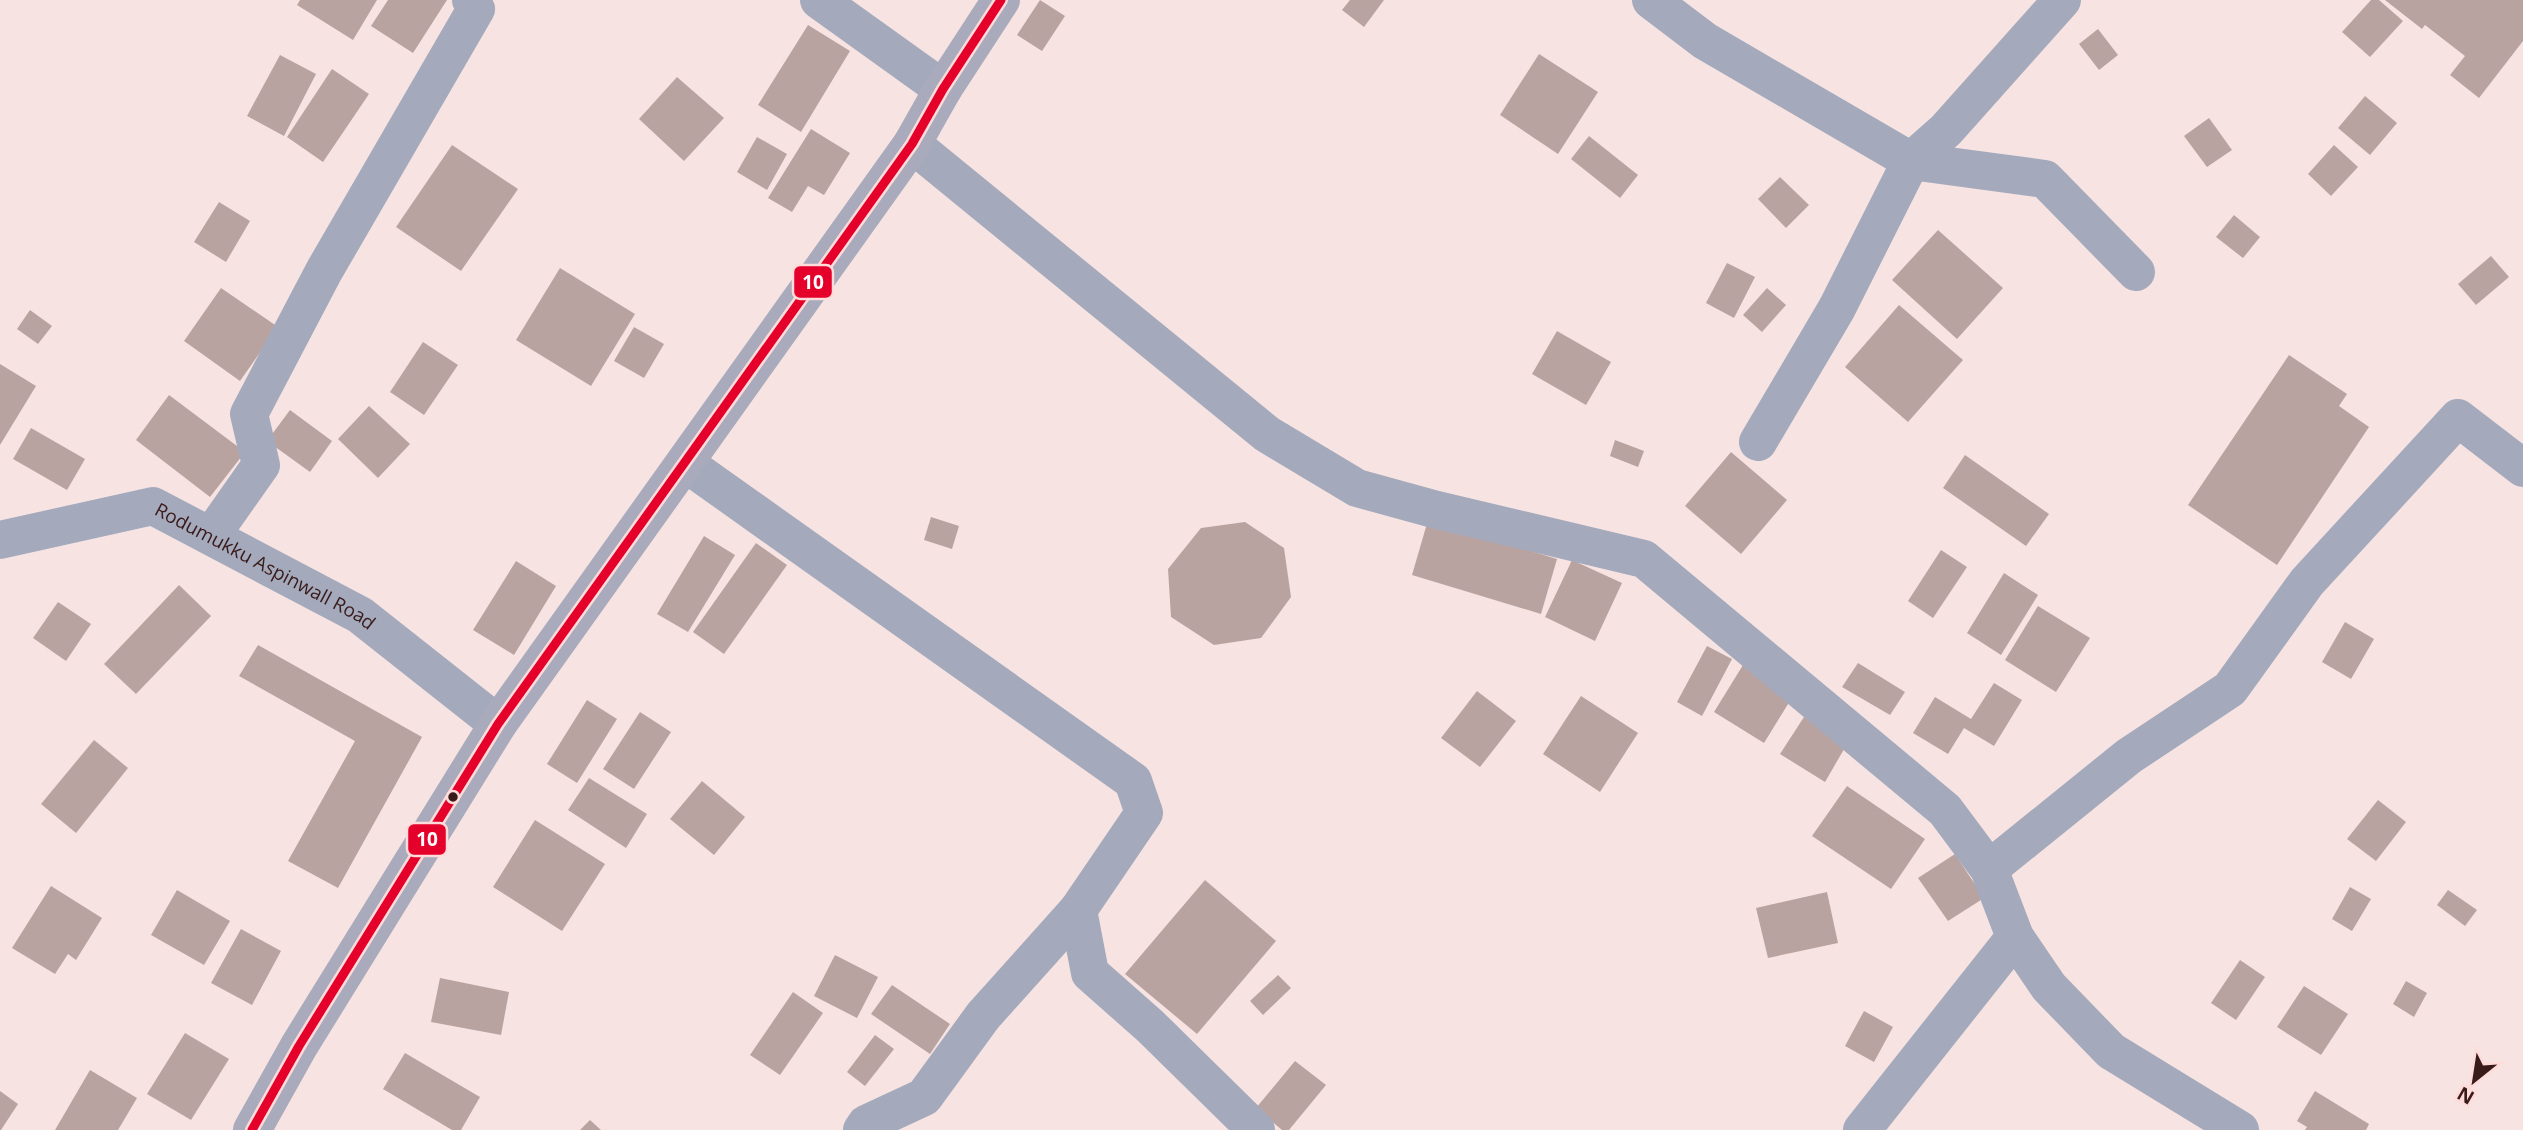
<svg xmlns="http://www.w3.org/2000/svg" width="2523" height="1130" font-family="'Open Sans',sans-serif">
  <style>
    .building { fill: #b9a3a1 }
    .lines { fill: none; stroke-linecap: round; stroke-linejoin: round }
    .minor { stroke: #a4aabc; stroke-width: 38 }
    .primary { stroke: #a9aabb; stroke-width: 38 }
    .bus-1-casing { stroke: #ffdcda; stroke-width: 14 }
    .bus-1 { stroke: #e4002b; stroke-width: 9 }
    .bus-dot { fill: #391b1a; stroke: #ffdcda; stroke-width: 2.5 }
    .labels { text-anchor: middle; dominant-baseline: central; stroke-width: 7; stroke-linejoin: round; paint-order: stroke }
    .street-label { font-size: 19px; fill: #391b1a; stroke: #ffdcda }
    .line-badge { stroke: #ffdcda; stroke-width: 2.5 }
    .badge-label { font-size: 19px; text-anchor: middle; font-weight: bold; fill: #fff }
  </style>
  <rect width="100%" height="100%" fill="#f7e4e2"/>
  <g class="building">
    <polygon points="300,0 377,0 353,40 297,5"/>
    <polygon points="388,0 447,0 413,53 371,26"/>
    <polygon points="1040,0 1065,16 1042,51 1017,35"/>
    <polygon points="1350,0 1384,0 1364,27 1342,10"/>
    <polygon points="2371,0 2379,0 2403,21 2370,57 2342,32"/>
    <polygon points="2385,0 2523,0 2523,41 2479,98 2450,75 2465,56 2425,25 2422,29"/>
    <polygon points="808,25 850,51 801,132 758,105"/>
    <polygon points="2098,29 2118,55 2099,70 2079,44"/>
    <polygon points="1539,54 1598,92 1558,154 1500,115"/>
    <polygon points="280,55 316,74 284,136 247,116"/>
    <polygon points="332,69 369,94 323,162 287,137"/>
    <polygon points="677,77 724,118 684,161 639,119"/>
    <polygon points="2365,96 2397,123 2370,155 2338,128"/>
    <polygon points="2209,118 2232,150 2207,167 2184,136"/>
    <polygon points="811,129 850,153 824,195 808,186 792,212 768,198"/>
    <polygon points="1589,136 1638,175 1620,198 1571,159"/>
    <polygon points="757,137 787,154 767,190 737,172"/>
    <polygon points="452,145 518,189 461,271 396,227"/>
    <polygon points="2334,145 2358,167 2331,196 2308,174"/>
    <polygon points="1780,177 1809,205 1786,228 1758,199"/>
    <polygon points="219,202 250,221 226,262 194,242"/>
    <polygon points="2234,215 2260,237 2243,258 2216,237"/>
    <polygon points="1938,230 2003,288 1957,339 1892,280"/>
    <polygon points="2491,256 2509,277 2476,305 2458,284"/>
    <polygon points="1727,263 1755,277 1734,318 1706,303"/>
    <polygon points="560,268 635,314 591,386 516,340"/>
    <polygon points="221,288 278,327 240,381 184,341"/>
    <polygon points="1767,288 1786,305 1762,332 1743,315"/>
    <polygon points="1899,305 1963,360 1908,422 1845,367"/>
    <polygon points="30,310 52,326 38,344 17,329"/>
    <polygon points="634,327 664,344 644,378 614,361"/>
    <polygon points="1557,331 1611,362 1586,405 1532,374"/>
    <polygon points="423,342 458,365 424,415 390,392"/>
    <polygon points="2289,355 2347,394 2339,406 2369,427 2277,565 2188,505"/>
    <polygon points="0,364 36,386 0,445"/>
    <polygon points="169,395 245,452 210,497 136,440"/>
    <polygon points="369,406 410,444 378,478 338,439"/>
    <polygon points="290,410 332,441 310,472 267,441"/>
    <polygon points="31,428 85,459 67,490 13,459"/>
    <polygon points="1615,440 1644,451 1638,467 1610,456"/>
    <polygon points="1731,452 1787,500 1741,554 1685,506"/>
    <polygon points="1965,455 2049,514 2026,546 1943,488"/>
    <polygon points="931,517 959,526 952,549 924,540"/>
    <polygon points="1428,520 1557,559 1541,614 1412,575"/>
    <polygon points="1245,522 1284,548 1291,597 1261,638 1214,645 1171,617 1168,569 1201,528"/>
    <polygon points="704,536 735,555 688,632 657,614"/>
    <polygon points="756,543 787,565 724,654 693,632"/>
    <polygon points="1941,550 1967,567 1933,618 1908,601"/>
    <polygon points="1572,560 1622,583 1595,641 1545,617"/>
    <polygon points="516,561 556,586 514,655 473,630"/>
    <polygon points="2004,573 2038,595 2001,655 1967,633"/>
    <polygon points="179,585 211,616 136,694 104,664"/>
    <polygon points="58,602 91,624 66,661 33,638"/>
    <polygon points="2038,606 2090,638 2056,692 2005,660"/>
    <polygon points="2345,622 2374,639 2351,679 2322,662"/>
    <polygon points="258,645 422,737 338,888 288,861 355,741 239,676"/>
    <polygon points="1707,646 1732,659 1702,716 1677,702"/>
    <polygon points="1858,663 1905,692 1890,715 1842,687"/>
    <polygon points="1743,665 1793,696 1764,743 1714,712"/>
    <polygon points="1994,683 2022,700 1994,746 1964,728 1948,754 1913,733 1935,697 1971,719"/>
    <polygon points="1477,691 1516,721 1480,767 1441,738"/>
    <polygon points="1581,696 1638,733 1600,792 1543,754"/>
    <polygon points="587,700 617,719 577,783 547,764"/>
    <polygon points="640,712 671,732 634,789 603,769"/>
    <polygon points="1804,717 1847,744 1825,782 1780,754"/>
    <polygon points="94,740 128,768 76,833 41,804"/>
    <polygon points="589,778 647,814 626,848 568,810"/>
    <polygon points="702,781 745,817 714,855 670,819"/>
    <polygon points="1847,786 1925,839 1891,889 1812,836"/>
    <polygon points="2378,800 2406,822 2376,861 2347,839"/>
    <polygon points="535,820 605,864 562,931 493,887"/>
    <polygon points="1955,854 1984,898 1948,921 1918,878"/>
    <polygon points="1205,880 1276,941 1197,1034 1125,974"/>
    <polygon points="51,886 102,918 76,960 68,954 55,974 12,948"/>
    <polygon points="2350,887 2371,899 2352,931 2332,919"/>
    <polygon points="177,890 230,921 204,965 151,935"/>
    <polygon points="2448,890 2477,910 2465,926 2437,905"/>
    <polygon points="1827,892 1838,943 1768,958 1756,908"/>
    <polygon points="241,929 281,951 252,1005 211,983"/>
    <polygon points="835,955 878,977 857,1018 814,996"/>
    <polygon points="2240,960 2265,977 2236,1020 2211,1003"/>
    <polygon points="1278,975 1291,988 1263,1015 1250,1001"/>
    <polygon points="440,978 509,992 501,1035 431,1022"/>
    <polygon points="2406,981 2427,993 2414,1017 2393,1004"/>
    <polygon points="892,985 950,1024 930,1054 871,1014"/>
    <polygon points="2304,986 2348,1014 2321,1055 2277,1027"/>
    <polygon points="793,992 823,1013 780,1075 750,1055"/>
    <polygon points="1864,1011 1893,1027 1874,1062 1845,1046"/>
    <polygon points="185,1033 229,1059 191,1120 147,1094"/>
    <polygon points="875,1035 894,1049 865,1086 847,1072"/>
    <polygon points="405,1053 480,1097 461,1130 452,1130 383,1089"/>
    <polygon points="1295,1061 1326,1085 1289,1130 1282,1130 1256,1108"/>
    <polygon points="90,1070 137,1098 118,1130 55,1130"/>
    <polygon points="0,1091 18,1104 1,1130 0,1130"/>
    <polygon points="2315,1091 2369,1124 2366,1130 2305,1130 2307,1127 2297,1121"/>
    <polygon points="590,1120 601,1130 580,1130"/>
  </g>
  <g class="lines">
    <g class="minor">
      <polyline points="819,0 943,89"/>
      <polyline points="1651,0 1705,41 1911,161 1946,130 2062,0"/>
      <polyline points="912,144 1267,434 1357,488 1437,510 1644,559 1945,810 1989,869 2015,937 2049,987 2111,1051 2240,1130"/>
      <polyline points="1758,442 1837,308 1911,161 2045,179 2136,272"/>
      <polyline points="685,463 1133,781 1144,813 1078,910 1090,973 1150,1026 1256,1130"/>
      <polyline points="211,536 261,465 249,414 324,271 476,9 471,0"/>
      <path id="s1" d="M0 540 153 506 360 615 498 724"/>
      <polyline points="1989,869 2129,756 2230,689 2307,582 2458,418 2523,468"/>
      <polyline points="862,1130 866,1124 924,1097 983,1016 1078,910"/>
      <polyline points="1862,1130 2015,937"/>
    </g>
    <polyline class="primary" points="252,1130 299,1046 498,724 912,144 943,89 1001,0"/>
    <defs>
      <polyline id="bus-1" points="252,1130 299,1046 498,724 912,144 943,89 1001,0"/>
    </defs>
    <use href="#bus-1" class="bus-1-casing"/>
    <use href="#bus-1" class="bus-1"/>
  </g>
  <circle class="bus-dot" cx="453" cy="797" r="6"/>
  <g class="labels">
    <g class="street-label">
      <text stroke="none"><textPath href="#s1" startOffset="284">Rodumukku Aspinwall Road</textPath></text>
    </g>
  </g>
  <g class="line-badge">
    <rect x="793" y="265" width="40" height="34" rx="7" fill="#e4002b"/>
    <rect x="407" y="823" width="40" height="33" rx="7" fill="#e4002b"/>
  </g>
  <g class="badge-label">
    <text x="813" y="289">10</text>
    <text x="427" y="846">10</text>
  </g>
  <g transform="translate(2474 1081) rotate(210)" stroke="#ffdcda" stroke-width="5" paint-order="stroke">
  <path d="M0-5L12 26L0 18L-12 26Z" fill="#391b1a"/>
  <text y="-10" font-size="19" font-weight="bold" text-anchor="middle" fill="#391b1a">N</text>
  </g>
</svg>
